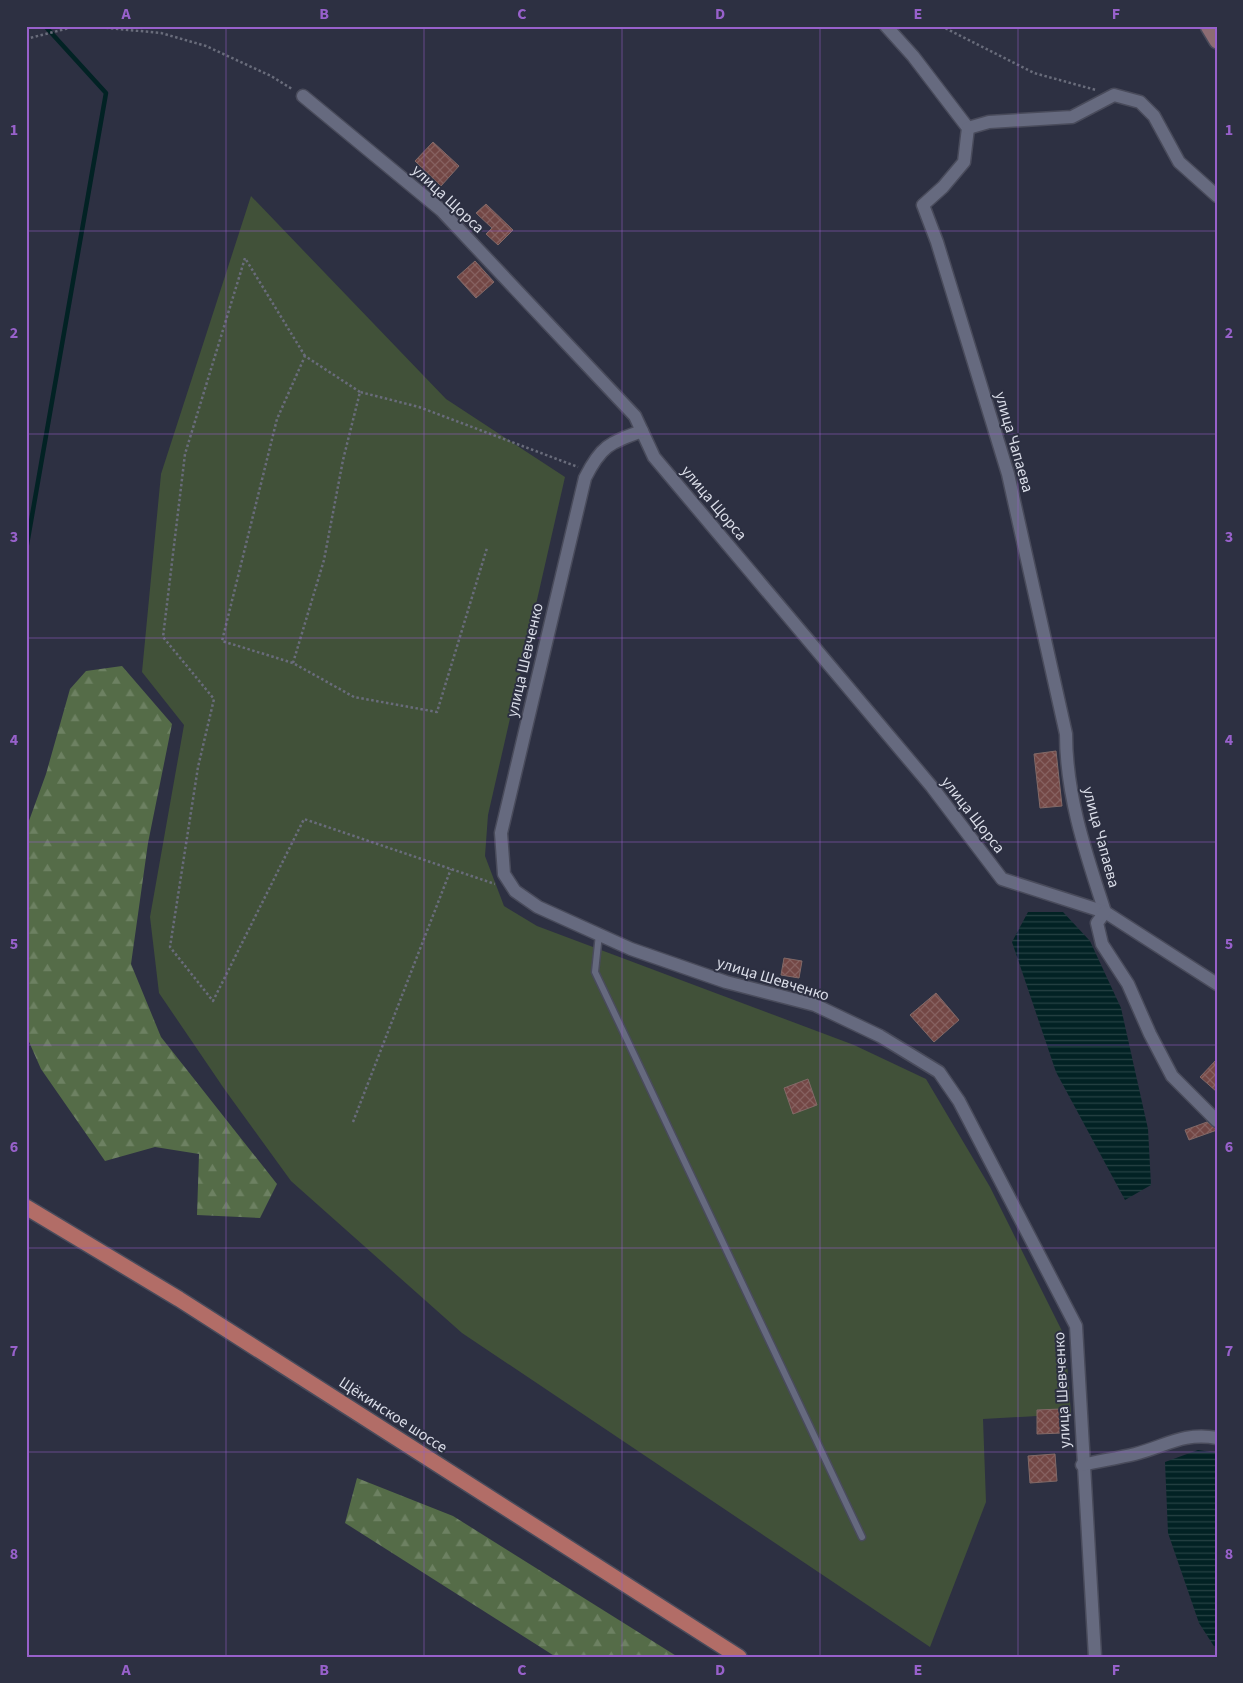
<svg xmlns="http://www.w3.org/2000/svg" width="1243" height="1683" font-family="'Source Sans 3',sans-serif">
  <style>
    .forest { fill: url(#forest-firs) }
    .garden { fill: #415139 }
    .water { fill: url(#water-rules) }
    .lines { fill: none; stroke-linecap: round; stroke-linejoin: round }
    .stream { stroke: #022224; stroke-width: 4.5 }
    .building { fill: url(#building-cross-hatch); stroke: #826967 }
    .lane-casing { stroke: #494b5b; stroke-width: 9 }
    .street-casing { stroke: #494b5b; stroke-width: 15 }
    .secondary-casing { stroke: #494b5b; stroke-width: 18 }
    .primary-casing { stroke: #494b5b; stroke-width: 18 }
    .path { stroke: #696c7b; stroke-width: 2.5; stroke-dasharray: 2.5 2.5; stroke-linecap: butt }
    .lane { stroke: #666a7f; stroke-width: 6 }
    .street { stroke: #666a7f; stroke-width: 12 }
    .secondary { stroke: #8c6c73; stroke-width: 15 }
    .primary { stroke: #b26d67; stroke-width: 15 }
    .grid { fill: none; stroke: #9861cb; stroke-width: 1; stroke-opacity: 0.55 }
    .labels { text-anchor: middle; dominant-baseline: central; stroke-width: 4; stroke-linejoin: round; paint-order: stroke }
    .street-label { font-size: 16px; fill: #dadde8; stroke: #2d3042 }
    .neatline { fill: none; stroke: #9861cb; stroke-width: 2 }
    .grid-label { font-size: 16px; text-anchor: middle; font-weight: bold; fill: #9861cb }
  </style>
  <defs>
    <pattern id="forest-firs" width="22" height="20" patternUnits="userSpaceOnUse" patternTransform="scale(1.25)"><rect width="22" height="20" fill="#556c48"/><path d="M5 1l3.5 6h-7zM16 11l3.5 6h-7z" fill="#6d8162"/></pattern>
    <pattern id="water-rules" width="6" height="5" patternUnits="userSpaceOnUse" patternTransform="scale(1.25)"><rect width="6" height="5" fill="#022224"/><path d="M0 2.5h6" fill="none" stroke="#264244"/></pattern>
    <pattern id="building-cross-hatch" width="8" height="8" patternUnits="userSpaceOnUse" patternTransform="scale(1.25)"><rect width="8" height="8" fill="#734745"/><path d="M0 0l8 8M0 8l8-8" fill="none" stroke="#866160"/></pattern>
  </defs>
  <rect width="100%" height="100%" fill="#2d3042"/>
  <g class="forest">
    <polygon points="122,666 172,724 148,843 131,964 161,1037 277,1184 260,1218 197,1215 199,1154 155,1147 105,1161 41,1069 26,1035 26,829 46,774 70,689 86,671"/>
    <polygon points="357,1478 453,1516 678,1657 556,1657 345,1523"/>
  </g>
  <polygon class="garden" points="251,196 446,399 565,477 488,815 485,856 504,906 537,926 854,1045 926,1079 990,1187 1065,1337 1071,1414 983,1419 986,1502 930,1647 462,1333 291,1181 225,1090 159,993 150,917 184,725 142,672 161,474"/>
  <g class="water">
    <polygon points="1028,912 1063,912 1090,941 1121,1008 1148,1129 1151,1185 1125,1200 1056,1072 1012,942"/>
    <polygon points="1198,1450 1217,1453 1217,1651 1199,1623 1168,1533 1165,1462"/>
  </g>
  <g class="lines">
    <polyline class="stream" points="26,550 106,93 45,26"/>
  </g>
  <g class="building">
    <polygon points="433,142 459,166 441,186 415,161"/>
    <polygon points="486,204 513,230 498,245 486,234 492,228 476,213"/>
    <polygon points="475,261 494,282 476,298 457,277"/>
    <polygon points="1056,751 1062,806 1040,808 1034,754"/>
    <polygon points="784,958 802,961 799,978 781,975"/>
    <polygon points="936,993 959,1020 934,1042 910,1015"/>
    <polygon points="1217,1059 1217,1092 1200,1077"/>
    <polygon points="808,1079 817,1105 793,1114 784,1088"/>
    <polygon points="1207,1122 1217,1130 1189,1140 1185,1130"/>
    <polygon points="1061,1409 1062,1433 1037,1434 1037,1410"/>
    <polygon points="1055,1454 1057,1481 1030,1483 1028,1456"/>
  </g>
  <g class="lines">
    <defs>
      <polyline id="lane" points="599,934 595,972 862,1537"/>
      <g id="street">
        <path d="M886 26 913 56 968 128 964 162 943 187 923 205 937 242 1008 474 1066 734C1066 796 1086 854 1105 912"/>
        <polyline points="303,96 441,210 635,416 654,457 932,787 1002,879 1105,912 1217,984"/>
        <polyline points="968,128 989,122 1072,117 1114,95 1140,102 1154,116 1179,162 1217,196"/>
        <path d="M642 431C609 443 601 446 585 478L501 833 504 874 515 891 538 907 631 949 726 982 815 1005 880 1036 939 1072 959 1101 1076 1326 1095 1657"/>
        <polyline points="1105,912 1097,923 1102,944 1128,984 1150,1034 1172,1076 1217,1121"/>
        <path d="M1082 1465C1100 1461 1118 1458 1135 1454 1166 1446 1183 1432 1217 1438"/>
      </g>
      <polyline id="secondary" points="1208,26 1217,41"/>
      <polyline id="primary" points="26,1207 179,1299 739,1657"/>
    </defs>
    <use href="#lane" class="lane-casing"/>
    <use href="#street" class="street-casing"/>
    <use href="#secondary" class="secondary-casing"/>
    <use href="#primary" class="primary-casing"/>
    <g class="path">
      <polyline points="86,26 161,33 206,46 271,76 292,89"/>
      <polyline points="941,26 1034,73 1096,90"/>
      <polyline points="26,39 77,26"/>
      <polyline points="305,356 245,258 185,454 163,637 214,699 198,767 170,947 213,1001 304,819 495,884"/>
      <polyline points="360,392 305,356 277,419 222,641 293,663 354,697 437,712 487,548"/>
      <polyline points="293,663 324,560 343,460 360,392 419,407 578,467"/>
      <polyline points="353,1122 451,869"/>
    </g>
    <use href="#lane" class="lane"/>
    <use href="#street" class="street"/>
    <use href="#secondary" class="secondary"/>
    <use href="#primary" class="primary"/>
  </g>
  <path class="grid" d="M226 26V1657M424 26V1657M622 26V1657M820 26V1657M1018 26V1657M26 231H1217M26 434H1217M26 638H1217M26 842H1217M26 1045H1217M26 1248H1217M26 1452H1217"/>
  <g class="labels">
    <g class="street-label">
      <text transform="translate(448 199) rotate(43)">улица Щорса</text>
      <text transform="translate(1014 442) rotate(74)">улица Чапаева</text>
      <text transform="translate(714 503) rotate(50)">улица Щорса</text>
      <text transform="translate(525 660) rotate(-77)">улица Шевченко</text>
      <text transform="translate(973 815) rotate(52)">улица Щорса</text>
      <text transform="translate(1101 837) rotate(75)">улица Чапаева</text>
      <text transform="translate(773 979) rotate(17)">улица Шевченко</text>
      <text transform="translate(1062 1390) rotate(-93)">улица Шевченко</text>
      <text transform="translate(393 1415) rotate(33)">Щёкинское шоссе</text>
    </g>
  </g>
  <rect width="1243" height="1683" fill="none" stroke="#2d3042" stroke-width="55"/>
  <rect x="28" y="28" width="1188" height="1628" class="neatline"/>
  <g class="grid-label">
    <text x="126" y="19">A</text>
    <text x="324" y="19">B</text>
    <text x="522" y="19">C</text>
    <text x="720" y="19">D</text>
    <text x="918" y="19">E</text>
    <text x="1116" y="19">F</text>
    <text x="14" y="135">1</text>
    <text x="1229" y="135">1</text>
    <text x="14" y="338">2</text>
    <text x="1229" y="338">2</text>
    <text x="14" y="542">3</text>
    <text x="1229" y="542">3</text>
    <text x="14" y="745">4</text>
    <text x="1229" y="745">4</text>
    <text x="14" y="949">5</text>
    <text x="1229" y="949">5</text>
    <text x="14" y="1152">6</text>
    <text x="1229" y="1152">6</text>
    <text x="14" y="1356">7</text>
    <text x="1229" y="1356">7</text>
    <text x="14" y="1559">8</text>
    <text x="1229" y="1559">8</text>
    <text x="126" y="1675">A</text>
    <text x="324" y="1675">B</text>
    <text x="522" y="1675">C</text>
    <text x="720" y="1675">D</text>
    <text x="918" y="1675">E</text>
    <text x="1116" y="1675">F</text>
  </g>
</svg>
